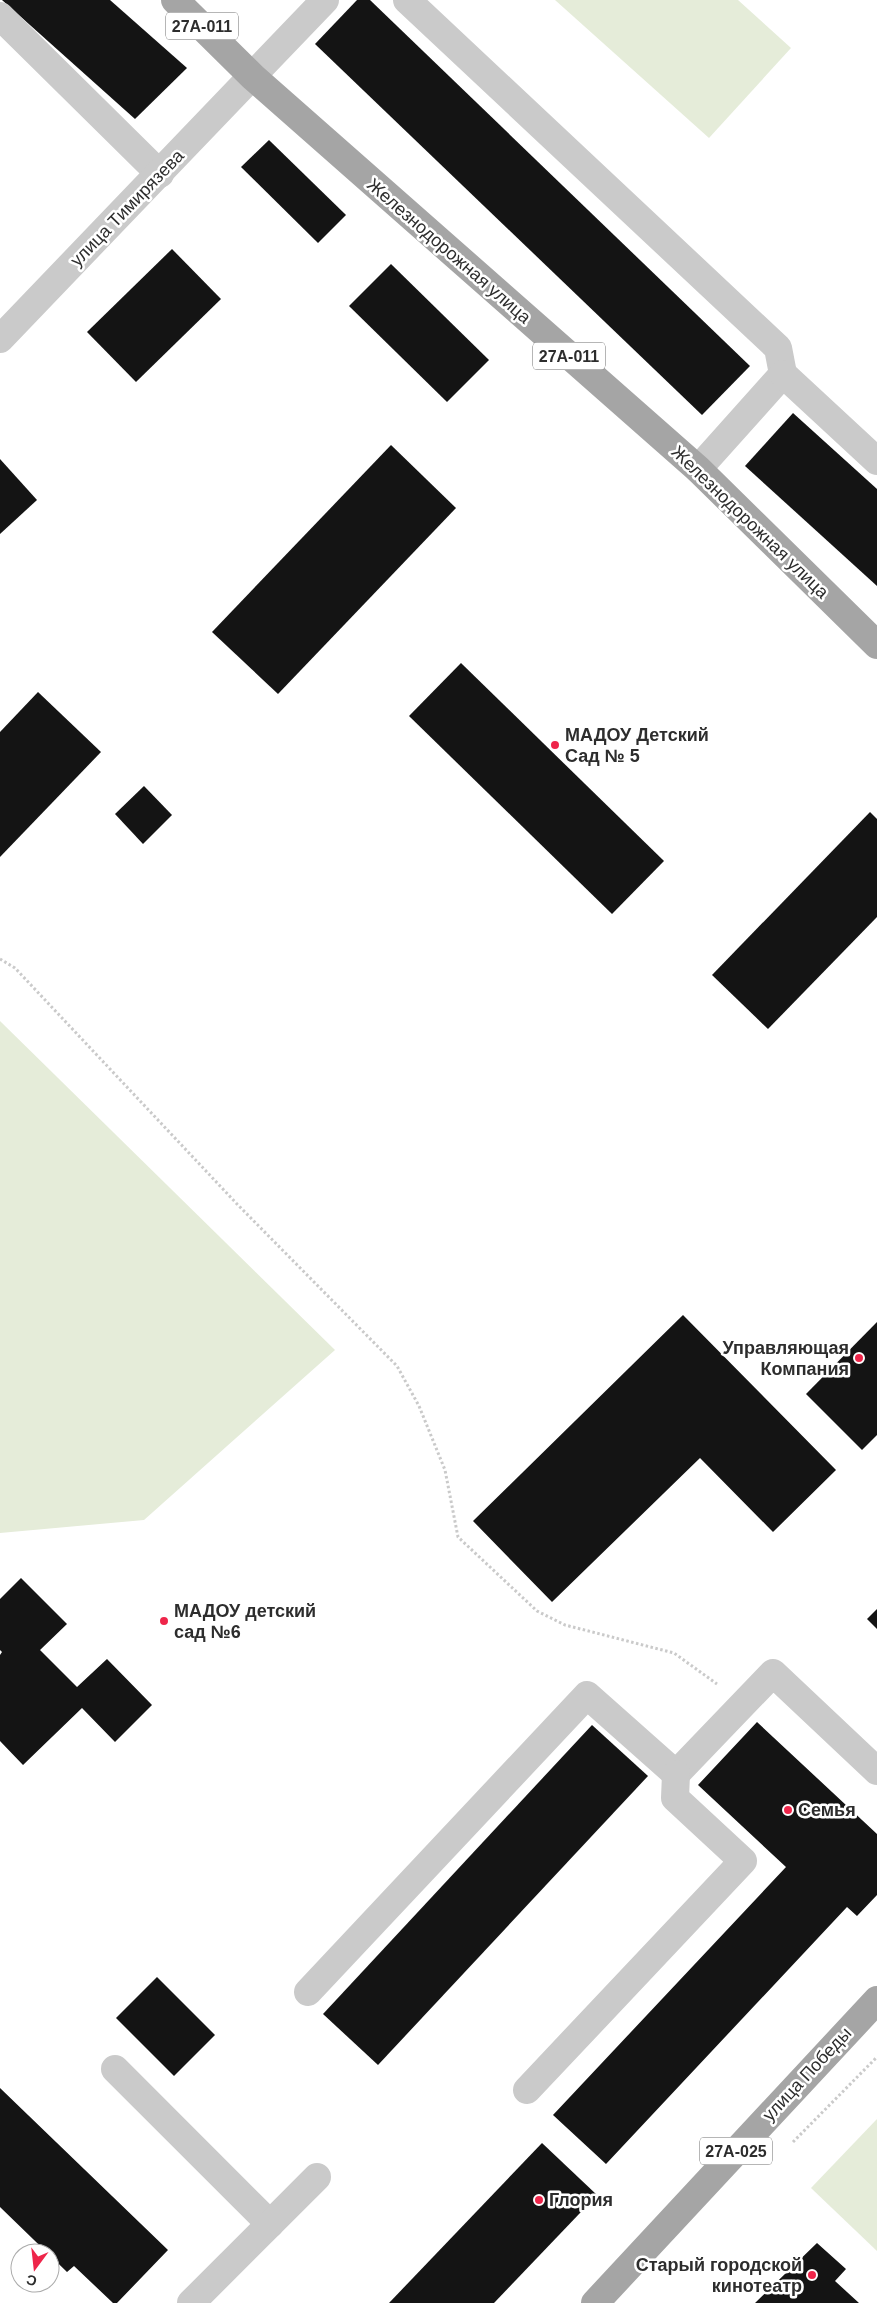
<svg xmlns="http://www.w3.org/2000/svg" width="877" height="2303" font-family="Helvetica,sans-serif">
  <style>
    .green { fill: #e5ecd9 }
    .building { fill: #141414 }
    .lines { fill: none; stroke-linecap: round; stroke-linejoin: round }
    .path { stroke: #cacaca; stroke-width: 3; stroke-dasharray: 2.5 2.5; stroke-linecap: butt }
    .minor { stroke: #cacaca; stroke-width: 28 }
    .major { stroke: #a5a5a5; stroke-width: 28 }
    .poi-dot { fill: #ee254a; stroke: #fff; stroke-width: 2 }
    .labels { text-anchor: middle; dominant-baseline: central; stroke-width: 5; stroke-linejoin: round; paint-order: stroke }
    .shield { fill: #fff; stroke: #6c6c6c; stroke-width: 1 }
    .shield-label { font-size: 16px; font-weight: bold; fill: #2d2d2d }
    .street-label { font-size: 18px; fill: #2d2d2d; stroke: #fff }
    .poi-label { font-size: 18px; font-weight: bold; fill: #2d2d2d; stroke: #fff; text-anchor: start }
  </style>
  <rect width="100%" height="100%" fill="#fff"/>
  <g class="green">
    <polygon points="555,0 738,0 791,48 709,138"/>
    <polygon points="0,1021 335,1350 144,1520 0,1533"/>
    <polygon points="877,2119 877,2251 811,2188"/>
  </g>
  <g class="building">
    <polygon points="2,0 110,0 187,68 135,119"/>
    <polygon points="357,0 370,0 750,366 702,415 315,44"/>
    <polygon points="269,140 346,215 318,243 241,167"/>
    <polygon points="172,249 221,299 136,382 87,332"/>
    <polygon points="391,264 489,360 447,402 349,306"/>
    <polygon points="793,413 877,489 877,586 745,466"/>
    <polygon points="391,445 456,508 278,694 212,632"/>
    <polygon points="0,459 37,500 0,534"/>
    <polygon points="461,663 664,861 612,914 409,716"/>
    <polygon points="38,692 101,752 0,857 0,732"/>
    <polygon points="144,786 172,815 143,844 115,814"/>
    <polygon points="870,812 877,819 877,917 768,1029 712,975"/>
    <polygon points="683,1315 836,1470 773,1532 700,1458 552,1602 473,1521"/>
    <polygon points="877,1322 877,1435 862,1450 806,1394"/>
    <polygon points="21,1578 67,1624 40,1650 77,1687 107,1659 152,1705 115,1742 82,1708 23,1765 0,1741 0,1655 2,1652 0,1650 0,1599"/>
    <polygon points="877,1609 877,1629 867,1619"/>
    <polygon points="757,1722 877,1834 877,1895 857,1916 847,1907 606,2164 553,2115 786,1867 698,1785"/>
    <polygon points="592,1725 648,1776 378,2065 323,2014"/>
    <polygon points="157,1977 215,2035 174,2076 116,2018"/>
    <polygon points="0,2088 168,2250 117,2303 113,2303 74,2266 67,2272 0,2207"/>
    <polygon points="542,2143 597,2195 580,2213 494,2303 389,2303"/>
    <polygon points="817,2243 846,2269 835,2281 859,2303 755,2303"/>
  </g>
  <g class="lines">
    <g class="path">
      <polyline points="0,959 15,968 237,1204 397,1366 419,1406 445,1470 458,1537 537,1611 565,1625 674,1653 717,1684"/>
      <polyline points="793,2142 877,2057"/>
    </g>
    <g class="minor">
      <polyline points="407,0 778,348 783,374 698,469"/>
      <polyline points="0,16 160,174"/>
      <polyline points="0,339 325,0"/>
      <polyline points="783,374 877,461"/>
      <polyline points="308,1992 587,1695 676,1774 773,1673 877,1771"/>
      <polyline points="115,2069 270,2224"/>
      <polyline points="527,2090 743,1861 675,1798 676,1774"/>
      <polyline points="191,2303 317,2177"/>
    </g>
    <g class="major">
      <polyline points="175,0 253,77 698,469 877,645"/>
      <polyline points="595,2303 877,2000"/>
    </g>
  </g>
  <g class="poi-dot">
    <circle cx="555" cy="745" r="5"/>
    <circle cx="859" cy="1358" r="5"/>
    <circle cx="164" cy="1621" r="5"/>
    <circle cx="788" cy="1810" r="5"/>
    <circle cx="539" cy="2200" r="5"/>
    <circle cx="812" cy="2275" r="5"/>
  </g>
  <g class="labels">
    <g class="shield">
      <rect x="166" y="12.5" width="72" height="27" rx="4"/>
      <rect x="533" y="342.5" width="72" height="27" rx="4"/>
      <rect x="700" y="2137.5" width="72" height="27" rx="4"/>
    </g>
    <g class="shield-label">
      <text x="202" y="26">27А-011</text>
      <text x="569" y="356">27А-011</text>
      <text x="736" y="2151">27А-025</text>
    </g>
    <g class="street-label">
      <text transform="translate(127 208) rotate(-46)">улица Тимирязева</text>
      <text transform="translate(449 251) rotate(41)">Железнодорожная улица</text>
      <text transform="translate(750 522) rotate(44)">Железнодорожная улица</text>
      <text transform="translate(807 2074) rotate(-47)">улица Победы</text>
    </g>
    <g class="poi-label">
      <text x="565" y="735">МАДОУ Детский<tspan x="565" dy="21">Сад № 5</tspan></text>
      <text x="849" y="1348" text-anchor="end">Управляющая<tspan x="849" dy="21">Компания</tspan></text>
      <text x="174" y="1611">МАДОУ детский<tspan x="174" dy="21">сад №6</tspan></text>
      <text x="798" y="1810">Семья</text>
      <text x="549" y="2200">Глория</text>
      <text x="802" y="2265" text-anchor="end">Старый городской<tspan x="802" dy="21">кинотеатр</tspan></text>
    </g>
  </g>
  <g transform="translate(35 2268) rotate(195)"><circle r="24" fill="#ffffff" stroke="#ababab"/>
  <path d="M0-4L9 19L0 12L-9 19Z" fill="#ee254a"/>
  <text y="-8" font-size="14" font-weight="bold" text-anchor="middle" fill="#2d2d2d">С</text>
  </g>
</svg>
